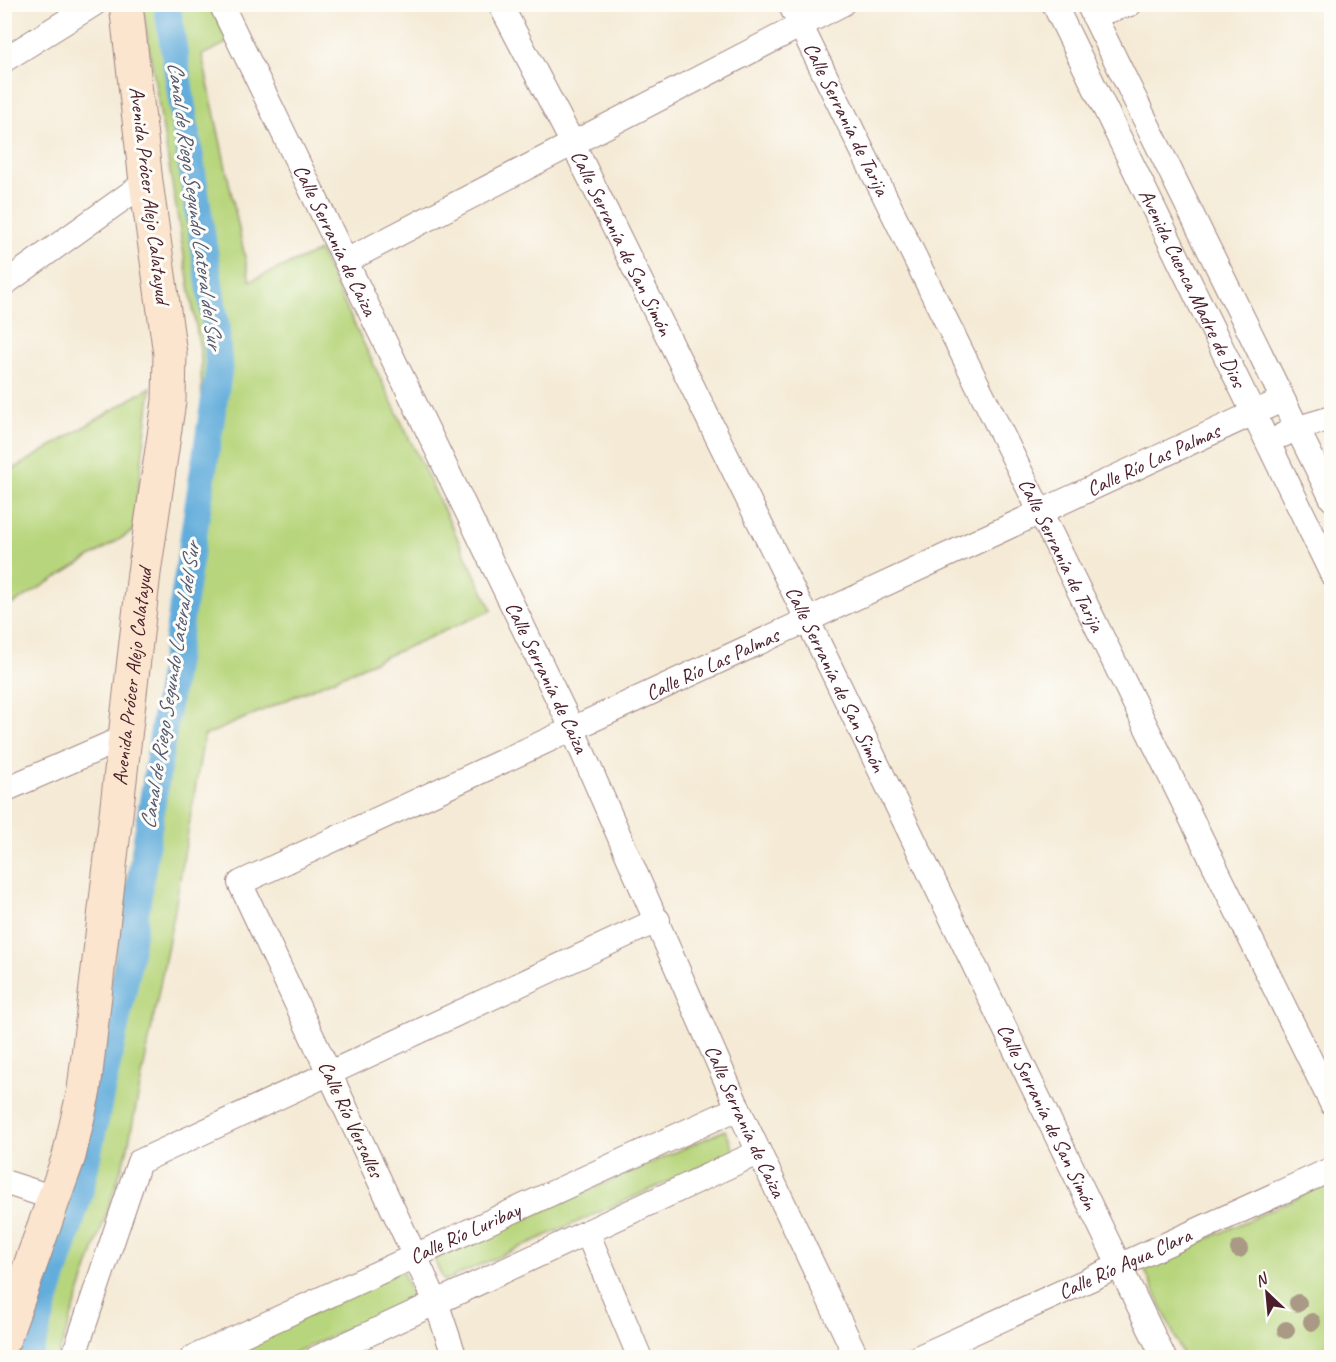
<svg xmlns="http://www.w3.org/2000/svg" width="1336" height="1362" font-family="Caveat,sans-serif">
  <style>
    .green { fill: #b7d57c; stroke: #807a54; stroke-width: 1.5 }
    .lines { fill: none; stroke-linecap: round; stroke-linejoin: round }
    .canal { stroke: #64addc; stroke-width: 27 }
    .street-casing { stroke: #9f8480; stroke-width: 26 }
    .secondary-casing { stroke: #9f8480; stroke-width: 35 }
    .street { stroke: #fff; stroke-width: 24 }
    .secondary { stroke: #fbe5cf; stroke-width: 33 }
    .tree { fill: #a99985 }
    .labels { text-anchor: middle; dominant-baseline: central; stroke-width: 6; stroke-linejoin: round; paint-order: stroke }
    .street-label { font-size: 21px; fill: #4a1f2b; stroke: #fdfcf7 }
    .water-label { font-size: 22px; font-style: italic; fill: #545872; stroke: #fdfcf7 }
  </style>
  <rect width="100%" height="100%" fill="#fdfcf7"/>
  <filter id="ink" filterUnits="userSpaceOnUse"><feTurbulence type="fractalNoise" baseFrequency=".0167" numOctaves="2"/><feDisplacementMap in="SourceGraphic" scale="12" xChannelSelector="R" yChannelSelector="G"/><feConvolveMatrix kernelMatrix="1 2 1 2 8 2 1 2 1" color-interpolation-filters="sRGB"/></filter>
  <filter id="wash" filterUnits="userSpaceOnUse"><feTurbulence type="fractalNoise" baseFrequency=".008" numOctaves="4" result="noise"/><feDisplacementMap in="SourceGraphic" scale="24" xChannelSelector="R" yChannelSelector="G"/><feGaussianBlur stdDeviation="1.35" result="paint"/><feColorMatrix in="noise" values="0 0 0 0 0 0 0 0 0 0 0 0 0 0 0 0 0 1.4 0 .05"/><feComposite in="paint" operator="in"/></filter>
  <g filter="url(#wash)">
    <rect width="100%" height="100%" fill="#f4ead5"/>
    <g class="green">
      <polygon points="142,5 210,5 229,42 202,55 250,281 319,251 492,610 204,736 174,914 127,1152 58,1357 11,1358 66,1211 112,975 202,414 201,356"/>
      <polygon points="151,387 133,531 5,609 5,474"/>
      <polygon points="725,1130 735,1152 444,1281 434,1259"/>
      <polygon points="1331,1182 1331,1357 1184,1357 1144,1268"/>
      <polygon points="402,1270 413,1298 285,1357 219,1358"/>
    </g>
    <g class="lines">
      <polyline class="canal" points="28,1358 80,1192 125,982 219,369 216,327 167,4"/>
    </g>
  </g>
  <g filter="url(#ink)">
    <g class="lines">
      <defs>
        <g id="street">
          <path id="s1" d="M221 4 572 728 738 1108 857 1358"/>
          <path id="s2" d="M500 4 573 144 808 621 1164 1358"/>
          <path id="s3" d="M790 4 1332 1104"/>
          <path id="s4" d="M1054 4 1332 574"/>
          <polyline points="1088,4 1332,499"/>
          <polyline points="1093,15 1130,4"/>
          <polyline points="4,60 94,4"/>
          <polyline points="346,261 842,4"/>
          <polyline points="4,284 146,182"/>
          <polyline points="1283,435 1295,429 1332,418"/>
          <polyline points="4,790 126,737"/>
          <polyline points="4,1182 54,1198"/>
          <polyline points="587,1232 640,1358"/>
          <polyline points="73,1358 139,1162 658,920"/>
          <path id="s5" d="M192 1358 738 1108"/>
          <polyline points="317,1358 759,1152"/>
          <path id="s6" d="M455 1358 436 1302 414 1254 240 883 1282 400"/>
          <path id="s7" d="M917 1358 1332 1169"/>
        </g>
        <g id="secondary">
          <path id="s8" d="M4 1339 69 1156 84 1090 144 573 169 401 170 354 146 182 126 4"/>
        </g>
      </defs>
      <use href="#street" class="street-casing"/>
      <use href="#secondary" class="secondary-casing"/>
      <use href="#street" class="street"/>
      <use href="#secondary" class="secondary"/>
    </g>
    <g class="tree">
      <circle cx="1239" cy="1249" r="9"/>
      <circle cx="1298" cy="1303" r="9"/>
      <circle cx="1312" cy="1322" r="9"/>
      <circle cx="1286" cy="1330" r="9"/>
    </g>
  </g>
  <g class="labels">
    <g class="street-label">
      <text stroke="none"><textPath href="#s3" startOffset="128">Calle Serranía de Tarija</textPath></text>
      <text transform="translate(150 195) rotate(83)">Avenida Prócer Alejo Calatayud</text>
      <text stroke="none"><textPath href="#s1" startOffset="262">Calle Serranía de Caiza</textPath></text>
      <text stroke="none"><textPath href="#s2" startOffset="268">Calle Serranía de San Simón</textPath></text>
      <text stroke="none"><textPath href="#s4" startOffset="316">Avenida Cuenca Madre de Dios</textPath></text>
      <text stroke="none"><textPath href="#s6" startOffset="1528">Calle Río Las Palmas</textPath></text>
      <text stroke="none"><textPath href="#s3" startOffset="614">Calle Serranía de Tarija</textPath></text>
      <text stroke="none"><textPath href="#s6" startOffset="1042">Calle Río Las Palmas</textPath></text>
      <text stroke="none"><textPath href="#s8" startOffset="678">Avenida Prócer Alejo Calatayud</textPath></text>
      <text stroke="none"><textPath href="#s1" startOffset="748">Calle Serranía de Caiza</textPath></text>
      <text stroke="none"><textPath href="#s2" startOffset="754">Calle Serranía de San Simón</textPath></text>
      <text stroke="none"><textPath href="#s2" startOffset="1240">Calle Serranía de San Simón</textPath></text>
      <text transform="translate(351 1119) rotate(65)">Calle Río Versalles</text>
      <text stroke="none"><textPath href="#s1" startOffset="1234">Calle Serranía de Caiza</textPath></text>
      <text stroke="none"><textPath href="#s5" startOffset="300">Calle Río Luribay</textPath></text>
      <text stroke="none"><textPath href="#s7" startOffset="228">Calle Río Agua Clara</textPath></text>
    </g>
    <g class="water-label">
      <text transform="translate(195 205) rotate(82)">Canal de Riego Segundo Lateral del Sur</text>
      <text transform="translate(170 686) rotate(-81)">Canal de Riego Segundo Lateral del Sur</text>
    </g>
  </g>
  <rect width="1336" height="1362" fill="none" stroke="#fdfcf7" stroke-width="24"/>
  <g transform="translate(1267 1293) rotate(334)" stroke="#fdfcf7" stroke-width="4.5" paint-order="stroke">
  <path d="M0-4.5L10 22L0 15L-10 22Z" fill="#4a1f2b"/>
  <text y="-9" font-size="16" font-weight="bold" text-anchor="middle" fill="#4a1f2b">N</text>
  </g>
</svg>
